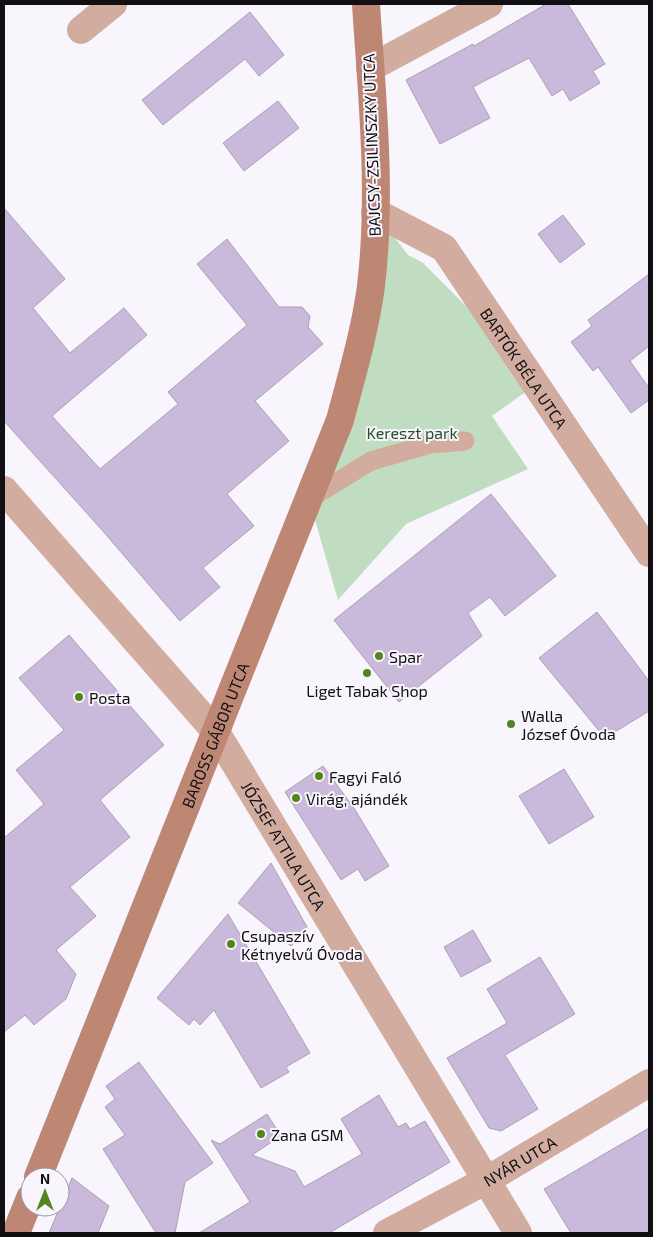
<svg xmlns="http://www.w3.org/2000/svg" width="653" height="1237" font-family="'Exo 2',sans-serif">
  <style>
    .green { fill: #c0ddc1 }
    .building { fill: #c9b9da; stroke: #aaa1b4 }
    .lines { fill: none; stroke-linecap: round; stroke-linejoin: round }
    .service { stroke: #d2ac9f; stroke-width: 19 }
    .minor { stroke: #d2ac9f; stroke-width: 28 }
    .tertiary { stroke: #d2ac9f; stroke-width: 28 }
    .secondary { stroke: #be8773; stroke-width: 28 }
    .poi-dot { fill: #52851b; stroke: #f9f5fd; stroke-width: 2 }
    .labels { text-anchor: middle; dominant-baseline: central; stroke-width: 4; stroke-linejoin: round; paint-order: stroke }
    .street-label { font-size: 16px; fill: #110e14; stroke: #f9f5fd }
    .park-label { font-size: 16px; fill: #254f28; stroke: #f9f5fd }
    .poi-label { font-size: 16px; fill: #110e14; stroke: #f9f5fd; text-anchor: start }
  </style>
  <rect width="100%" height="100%" fill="#f9f5fd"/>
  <polygon class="green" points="375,212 408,255 422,262 517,357 535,385 492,416 528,469 406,524 338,600 309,499 371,286"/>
  <g class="building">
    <polygon points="546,4 568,4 605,64 593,71 600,83 570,101 563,89 552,96 529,58 473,87 490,118 440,144 406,80 473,44 474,46"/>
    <polygon points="250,12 284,55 259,76 245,59 163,125 142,100"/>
    <polygon points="278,101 299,128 244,171 223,143"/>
    <polygon points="4,208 65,279 33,308 70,353 124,308 147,335 52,416 100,469 178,404 168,392 247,325 197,264 227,239 279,307 302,307 310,316 308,327 323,344 255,401 289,441 227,494 254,526 203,568 220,587 180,621 102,530 4,421"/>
    <polygon points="563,215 585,244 560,263 538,234"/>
    <polygon points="649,274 649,346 630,361 649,388 649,400 631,413 598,367 593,371 571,342 592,326 588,320"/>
    <polygon points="491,494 556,576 505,616 490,597 468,613 482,636 399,702 334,620"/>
    <polygon points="597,612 649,681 649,711 605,738 539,658"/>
    <polygon points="69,635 164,745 100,800 130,837 70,887 96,916 56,950 76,974 66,999 34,1025 25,1015 4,1032 4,838 44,804 16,770 64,730 19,678"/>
    <polygon points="323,766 354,808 389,866 365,881 358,869 341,880 285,792"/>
    <polygon points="564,769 594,817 549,844 519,796"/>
    <polygon points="271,863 307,927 291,946 238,903"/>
    <polygon points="228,914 310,1053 286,1067 289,1072 261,1088 214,1010 200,1025 194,1019 189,1025 157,998"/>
    <polygon points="473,930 491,961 461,977 444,947"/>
    <polygon points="540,957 575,1014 505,1055 538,1109 501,1131 489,1128 447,1058 507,1023 487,989"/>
    <polygon points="139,1062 213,1163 185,1182 175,1233 156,1233 103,1149 125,1135 105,1107 115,1099 106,1086"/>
    <polygon points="379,1095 398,1127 406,1123 410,1129 425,1121 450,1162 329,1233 199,1233 250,1202 211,1140 220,1144 267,1114 281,1136 252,1155 295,1171 304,1187 362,1154 341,1119"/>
    <polygon points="649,1128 649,1233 571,1233 544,1189"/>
    <polygon points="72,1178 109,1206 98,1233 49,1233"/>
  </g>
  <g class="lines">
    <polyline class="service" points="309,499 371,461 430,444 465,441"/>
    <g class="minor">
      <polyline points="81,30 113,4"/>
      <polyline points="370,68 489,4"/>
      <path id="s1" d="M4 490 216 732 518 1233"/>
      <path id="s2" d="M387 1233 487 1180 649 1083"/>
    </g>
    <path class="tertiary" id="s3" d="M375 212 444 248 649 553"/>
    <g class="secondary">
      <path id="s4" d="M38 1177 340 420C352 375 365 331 371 286 382 192 372 97 366 4"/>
      <polyline points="16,1233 30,1198"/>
    </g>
  </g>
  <g class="poi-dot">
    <circle cx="379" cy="656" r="5"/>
    <circle cx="367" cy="673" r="5"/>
    <circle cx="79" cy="697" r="5"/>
    <circle cx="511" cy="724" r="5"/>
    <circle cx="319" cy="776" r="5"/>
    <circle cx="296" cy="798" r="5"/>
    <circle cx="231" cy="944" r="5"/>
    <circle cx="261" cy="1134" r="5"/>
  </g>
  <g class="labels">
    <g class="street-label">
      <text transform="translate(371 145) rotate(-92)">BAJCSY-ZSILINSZKY UTCA</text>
      <text stroke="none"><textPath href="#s3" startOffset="222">BARTÓK BÉLA UTCA</textPath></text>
      <text stroke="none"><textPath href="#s4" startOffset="476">BAROSS GÁBOR UTCA</textPath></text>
      <text stroke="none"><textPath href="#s1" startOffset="454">JÓZSEF ATTILA UTCA</textPath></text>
      <text stroke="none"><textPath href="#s2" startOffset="151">NYÁR UTCA</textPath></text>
    </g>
    <g class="park-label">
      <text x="412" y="432">Kereszt park</text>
    </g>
    <g class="poi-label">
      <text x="389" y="656">Spar</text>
      <text x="367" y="690" text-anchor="middle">Liget Tabak Shop</text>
      <text x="89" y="697">Posta</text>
      <text x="521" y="715">Walla<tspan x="521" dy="18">József Óvoda</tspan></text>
      <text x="329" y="776">Fagyi Faló</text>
      <text x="306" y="798">Virág, ajándék</text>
      <text x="241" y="935">Csupaszív<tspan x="241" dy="18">Kétnyelvű Óvoda</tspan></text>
      <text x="271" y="1134">Zana GSM</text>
    </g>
  </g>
  <rect width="653" height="1237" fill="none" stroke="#110e14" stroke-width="10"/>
  <g transform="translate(45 1192)"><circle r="24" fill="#f9f5fd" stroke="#9c99a0"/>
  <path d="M0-4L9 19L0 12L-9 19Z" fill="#52851b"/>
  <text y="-8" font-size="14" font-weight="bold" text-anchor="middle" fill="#110e14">N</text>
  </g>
</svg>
